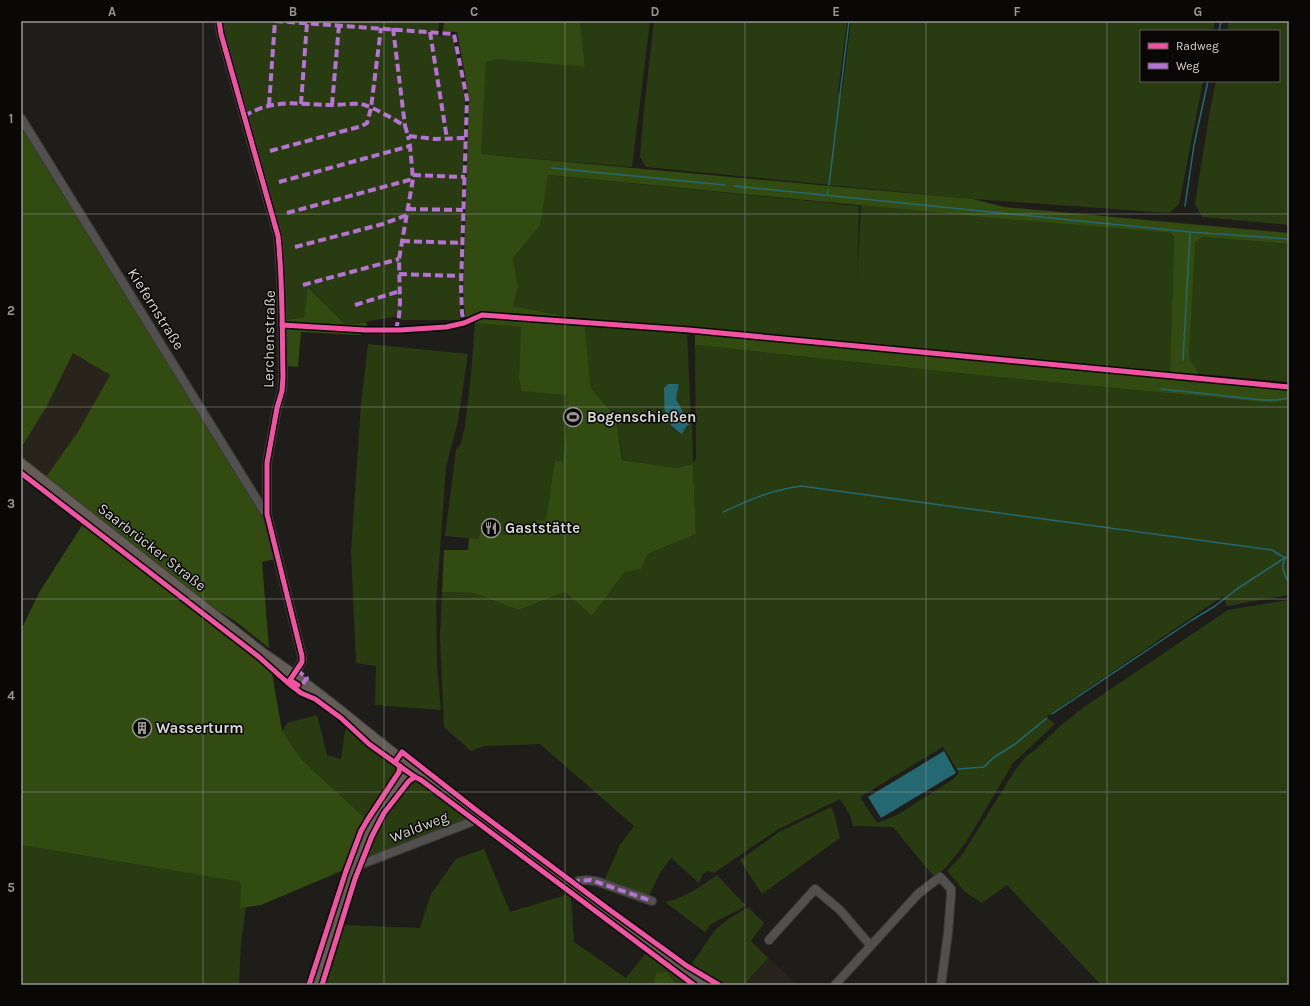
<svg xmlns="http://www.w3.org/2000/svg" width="1310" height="1006" font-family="Karla,sans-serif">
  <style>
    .built { fill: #29241b }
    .green { fill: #293b11; fill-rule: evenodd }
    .forest { fill: #324b11 }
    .water { fill: #246972 }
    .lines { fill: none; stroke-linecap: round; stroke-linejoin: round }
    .stream { stroke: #246972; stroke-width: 1.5 }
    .minor-casing { stroke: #3a3937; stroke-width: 10 }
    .major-casing { stroke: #3a3937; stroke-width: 13 }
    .minor { stroke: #51504e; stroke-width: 8 }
    .major { stroke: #635c57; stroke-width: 11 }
    .quiet { stroke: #b673d3; stroke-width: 4; stroke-dasharray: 8 4; stroke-linecap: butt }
    .cycleway-casing { stroke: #090806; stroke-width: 8 }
    .cycleway { stroke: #f153a3; stroke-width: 5 }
    .grid { fill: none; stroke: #979692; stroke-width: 1; stroke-opacity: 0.55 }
    .labels { text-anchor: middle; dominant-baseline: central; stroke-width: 3; stroke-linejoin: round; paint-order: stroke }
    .street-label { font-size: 15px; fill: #d8d7d3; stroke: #090806 }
    .poi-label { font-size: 15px; font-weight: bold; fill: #d8d7d3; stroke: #090806; text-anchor: start }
    .neatline { fill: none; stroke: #979692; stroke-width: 1.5 }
    .grid-label { font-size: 13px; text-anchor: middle; font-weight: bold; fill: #979692 }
  </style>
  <rect width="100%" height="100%" fill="#1f1d1a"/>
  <g class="built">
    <polygon points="73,353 110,375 79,430 46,477 21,459 21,448 47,406"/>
    <polygon points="768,958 798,985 744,985"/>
  </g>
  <g class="green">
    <polygon points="221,21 439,21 438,36 453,36 465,96 460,320 401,320 399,316 346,325 309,287 304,317 285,320 284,264"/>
    <polygon points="580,21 650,21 632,167 480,154 486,62 497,58 585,67"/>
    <polygon points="654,21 847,21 838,93 842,92 851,21 1215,21 1213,31 1141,31 1141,81 1203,81 1179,204 1169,213 973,199 646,167 640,157 644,109"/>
    <polygon points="1229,21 1289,21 1289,225 1202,217 1195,204 1210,110 1216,81 1279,81 1279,31 1227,31"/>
    <polygon points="547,175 859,206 857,281 861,205 1003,219 1172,233 1174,237 1170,373 784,336 584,320 513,306 518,286 513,258 540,226"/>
    <polygon points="1203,237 1289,244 1289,382 1199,374 1189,359 1194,242"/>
    <polygon points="475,323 522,326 519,379 584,397 583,428 555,528 542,532 479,539 445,536 456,450 461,443 465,426 471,375"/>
    <path d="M584 325 687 332 691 419 686 417 676 399 679 384 665 416 673 429 682 434 686 427 692 422 693 463 696 458 695 345 977 375 1273 403 1289 400V595L1227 606 1223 596 1046 717 1055 724 1013 763 966 842 947 866 935 878 893 827 853 826 850 815 840 799 777 830 714 873 708 871 703 874 699 883 671 858 660 873 648 898 604 881 620 845 634 826 540 744 485 746 471 751 444 727 440 638 442 592 473 593 519 610 565 592 592 616 625 572 641 569 648 554 696 534 693 464 676 468 623 460 616 417 591 388ZM943 747 959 773 952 780 897 815 877 823 860 797Z"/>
    <polygon points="368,344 468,354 458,421 446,467 436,605 437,666 441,710 375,705 376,666 356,663 351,551 361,404"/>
    <polygon points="1289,600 1289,985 1101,985 1007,885 982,903 965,892 947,871 962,855 1014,772 1026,756 1035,750 1059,727 1084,707 1228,610"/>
    <polygon points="317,715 327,755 341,759 346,724 397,766 398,770 396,775 381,795 366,819 302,760 282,731 287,723"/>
    <path d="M415 778 420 780 471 820 362 861C373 837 382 817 398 796 404 789 408 783 415 778Z"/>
    <polygon points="831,807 834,813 840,838 762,894 740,860 779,832"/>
    <polygon points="21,845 242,882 240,908 246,907 241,942 239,985 21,985 21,909 23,908 21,884"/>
    <polygon points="484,849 510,912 566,895 571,898 574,942 626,978 647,952 692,985 323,985 343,925 420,928 431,894 456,859"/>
    <path d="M717 875 746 906 711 924 705 932 665 902C685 898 700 887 717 875Z"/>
    <polygon points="748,907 764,923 751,941 768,958 744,985 721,985 691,965 715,930 726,921"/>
  </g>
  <g class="forest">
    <polygon points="444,21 580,21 585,67 497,59 486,62 481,154 973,199 1004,207 1289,233 1289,244 1203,237 1195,242 1189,358 1199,374 1170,373 1174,237 1171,233 1003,219 548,175 540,226 513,258 518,286 513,306 584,320 591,388 616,417 622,460 676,468 693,464 696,534 648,554 641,569 625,572 592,616 565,592 519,610 473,593 442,592 444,550 468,550 469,538 479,539 480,533 505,535 506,529 534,532 536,520 546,521 555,461 563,461 567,425 579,426 580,409 567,407 567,395 522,391 519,379 521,327 475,323 465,316 463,289 469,100 465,74 457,32 443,31"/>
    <polygon points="21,125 264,520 276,559 262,562 269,648 235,621 215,609 46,477 79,430 110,375 73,353 47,406 21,448"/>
    <polygon points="308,287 346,325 366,322 368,329 360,335 301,332 298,367 286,366 285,320 304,317"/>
    <polygon points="695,333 1289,389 1289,400 1273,403 977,375 695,345"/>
    <polygon points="83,524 271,667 282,731 302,760 366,819 346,869 261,905 240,908 241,882 21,845 21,630 40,591"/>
    <polygon points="667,972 674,983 677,985 654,985 654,980 657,973"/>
  </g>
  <g class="water">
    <path d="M668 384H679L676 399 686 417 691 419 692 422 686 427 682 434C661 421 665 411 664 388Z"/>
    <polygon points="944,751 956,773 881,818 868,797"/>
  </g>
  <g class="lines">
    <g class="stream">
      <polyline points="1219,31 1221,21"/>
      <polyline points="552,168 725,185"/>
      <polyline points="829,185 849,21"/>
      <polyline points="734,186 1190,232 1289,239"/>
      <polyline points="827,195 828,190"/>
      <polyline points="1185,206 1194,145 1208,81"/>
      <polyline points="1183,360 1190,233"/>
      <polyline points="1161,389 1263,400 1276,400 1289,398"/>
      <path d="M723 512C750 500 770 490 801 486L1272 550 1285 558"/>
      <path d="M1289 555C1278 563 1284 574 1289 583"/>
      <polyline points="1052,714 1192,620 1215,606 1237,589 1286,557"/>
      <polyline points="958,769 984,767 993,758 1015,744 1047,718"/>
    </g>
    <defs>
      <g id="minor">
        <path d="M219 21 221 34 278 236C283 283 282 330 283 377L282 391 277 408 267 463V514L302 656V662L291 679"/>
        <polyline points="21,118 264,511 267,514"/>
        <polyline points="354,867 471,822"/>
        <polyline points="571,888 578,881 586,880 596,881 652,901"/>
        <polyline points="769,940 815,889 840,910 870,945"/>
        <polyline points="835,985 918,894 940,877 951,889 951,895 948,933 941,985"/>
      </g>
      <g id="major">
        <path d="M21 464 263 654C316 689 363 731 414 770 509 843 605 914 702 985"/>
        <path d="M316 985C331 936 344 884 366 837 377 813 394 789 412 768"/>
      </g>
    </defs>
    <use href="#minor" class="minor-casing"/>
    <use href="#major" class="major-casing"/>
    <use href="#minor" class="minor"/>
    <use href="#major" class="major"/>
    <g class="quiet">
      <polyline points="275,21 454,34 467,99 461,287 462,313 464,323 466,323"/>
      <polyline points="393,28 405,126"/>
      <polyline points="430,32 447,139"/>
      <polyline points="301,104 307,23"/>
      <polyline points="269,105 275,21"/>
      <polyline points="332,105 339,25"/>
      <path d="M244 116C278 97 297 105 333 105 342 105 352 103 361 104 374 107 393 119 405 126L408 136 436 139 466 138"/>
      <polyline points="270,151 362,126 367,123 371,108 381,28"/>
      <polyline points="413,175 465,177"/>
      <polyline points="279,182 410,146"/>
      <polyline points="408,209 463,210"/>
      <polyline points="287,213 413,179"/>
      <polyline points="402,241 463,243"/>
      <polyline points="295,247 383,224 407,215"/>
      <polyline points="399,274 462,276"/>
      <polyline points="303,285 399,259"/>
      <polyline points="355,305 400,291"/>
      <polyline points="396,330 399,316 400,303 399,259 413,179 410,146 408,136"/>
      <polyline points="297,670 307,678 298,690"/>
      <polyline points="573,885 578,881 591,880 652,901"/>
    </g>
    <defs>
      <g id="cycleway">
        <path d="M219 21 221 34 278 236C283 283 282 330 283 377L282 391 277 408 267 463V514L302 656V662L290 680 298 685"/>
        <polyline points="282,325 365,330 400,330 446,327 464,323 482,315 689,330 1289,387"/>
        <polyline points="21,473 259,657 288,683 301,693 315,699 341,718 369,744 415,777 421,780 694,985"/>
        <polyline points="395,762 402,752 476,810 607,908 687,966 719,985"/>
        <polyline points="309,985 346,871 361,831 368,819 399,772 400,766"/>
        <polyline points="322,985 355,879 372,836 384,813 409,781 415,777"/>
      </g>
    </defs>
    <use href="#cycleway" class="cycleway-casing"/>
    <use href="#cycleway" class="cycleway"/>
  </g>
  <path class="grid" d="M203 21V985M384 21V985M565 21V985M745 21V985M926 21V985M1107 21V985M21 214H1289M21 407H1289M21 599H1289M21 792H1289"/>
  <defs>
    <symbol id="stadium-ring" viewBox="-11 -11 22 22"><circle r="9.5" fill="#090806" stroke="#979692" stroke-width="1.5"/><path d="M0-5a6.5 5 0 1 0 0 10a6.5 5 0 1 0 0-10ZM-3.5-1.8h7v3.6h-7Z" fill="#979692"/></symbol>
    <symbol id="restaurant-ring" viewBox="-11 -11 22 22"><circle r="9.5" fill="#090806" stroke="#979692" stroke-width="1.5"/><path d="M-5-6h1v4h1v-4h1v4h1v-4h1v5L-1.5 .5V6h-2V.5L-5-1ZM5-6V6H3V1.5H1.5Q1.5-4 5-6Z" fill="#979692"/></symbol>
    <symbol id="building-ring" viewBox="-11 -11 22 22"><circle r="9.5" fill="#090806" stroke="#979692" stroke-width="1.5"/><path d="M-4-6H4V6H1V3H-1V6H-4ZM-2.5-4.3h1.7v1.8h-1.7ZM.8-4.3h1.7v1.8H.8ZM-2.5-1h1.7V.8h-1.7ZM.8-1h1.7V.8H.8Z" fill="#979692"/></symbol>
  </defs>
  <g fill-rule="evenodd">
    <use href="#stadium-ring" x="562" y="406" width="22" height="22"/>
    <use href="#restaurant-ring" x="480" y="517" width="22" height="22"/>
    <use href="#building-ring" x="131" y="717" width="22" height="22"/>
  </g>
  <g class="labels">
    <g class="street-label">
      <text transform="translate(156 309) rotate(58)">Kiefernstraße</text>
      <text transform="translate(269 339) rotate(-89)">Lerchenstraße</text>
      <text transform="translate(152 547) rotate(38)">Saarbrücker Straße</text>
      <text transform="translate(419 827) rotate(-21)">Waldweg</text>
    </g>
    <g class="poi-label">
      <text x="587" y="417">Bogenschießen</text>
      <text x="505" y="528">Gaststätte</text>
      <text x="156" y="728">Wasserturm</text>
    </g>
  </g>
  <rect width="1310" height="1006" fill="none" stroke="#090806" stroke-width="44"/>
  <rect x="1140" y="30" width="140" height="52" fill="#090806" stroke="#5c5b58"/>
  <rect x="1148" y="43" width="20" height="6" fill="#f153a3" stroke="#5c5b58"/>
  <text x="1176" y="50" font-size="12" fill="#d8d7d3">Radweg</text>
  <rect x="1148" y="63" width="20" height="6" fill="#b673d3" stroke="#5c5b58"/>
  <text x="1176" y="70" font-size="12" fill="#d8d7d3">Weg</text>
  <rect x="22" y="22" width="1266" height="962" class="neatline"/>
  <g class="grid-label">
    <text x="112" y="16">A</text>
    <text x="293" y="16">B</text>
    <text x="474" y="16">C</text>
    <text x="655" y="16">D</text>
    <text x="836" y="16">E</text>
    <text x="1017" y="16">F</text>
    <text x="1198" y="16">G</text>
    <text x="11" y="123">1</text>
    <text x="11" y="315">2</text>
    <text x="11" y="508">3</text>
    <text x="11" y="700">4</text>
    <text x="11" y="892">5</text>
  </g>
</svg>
